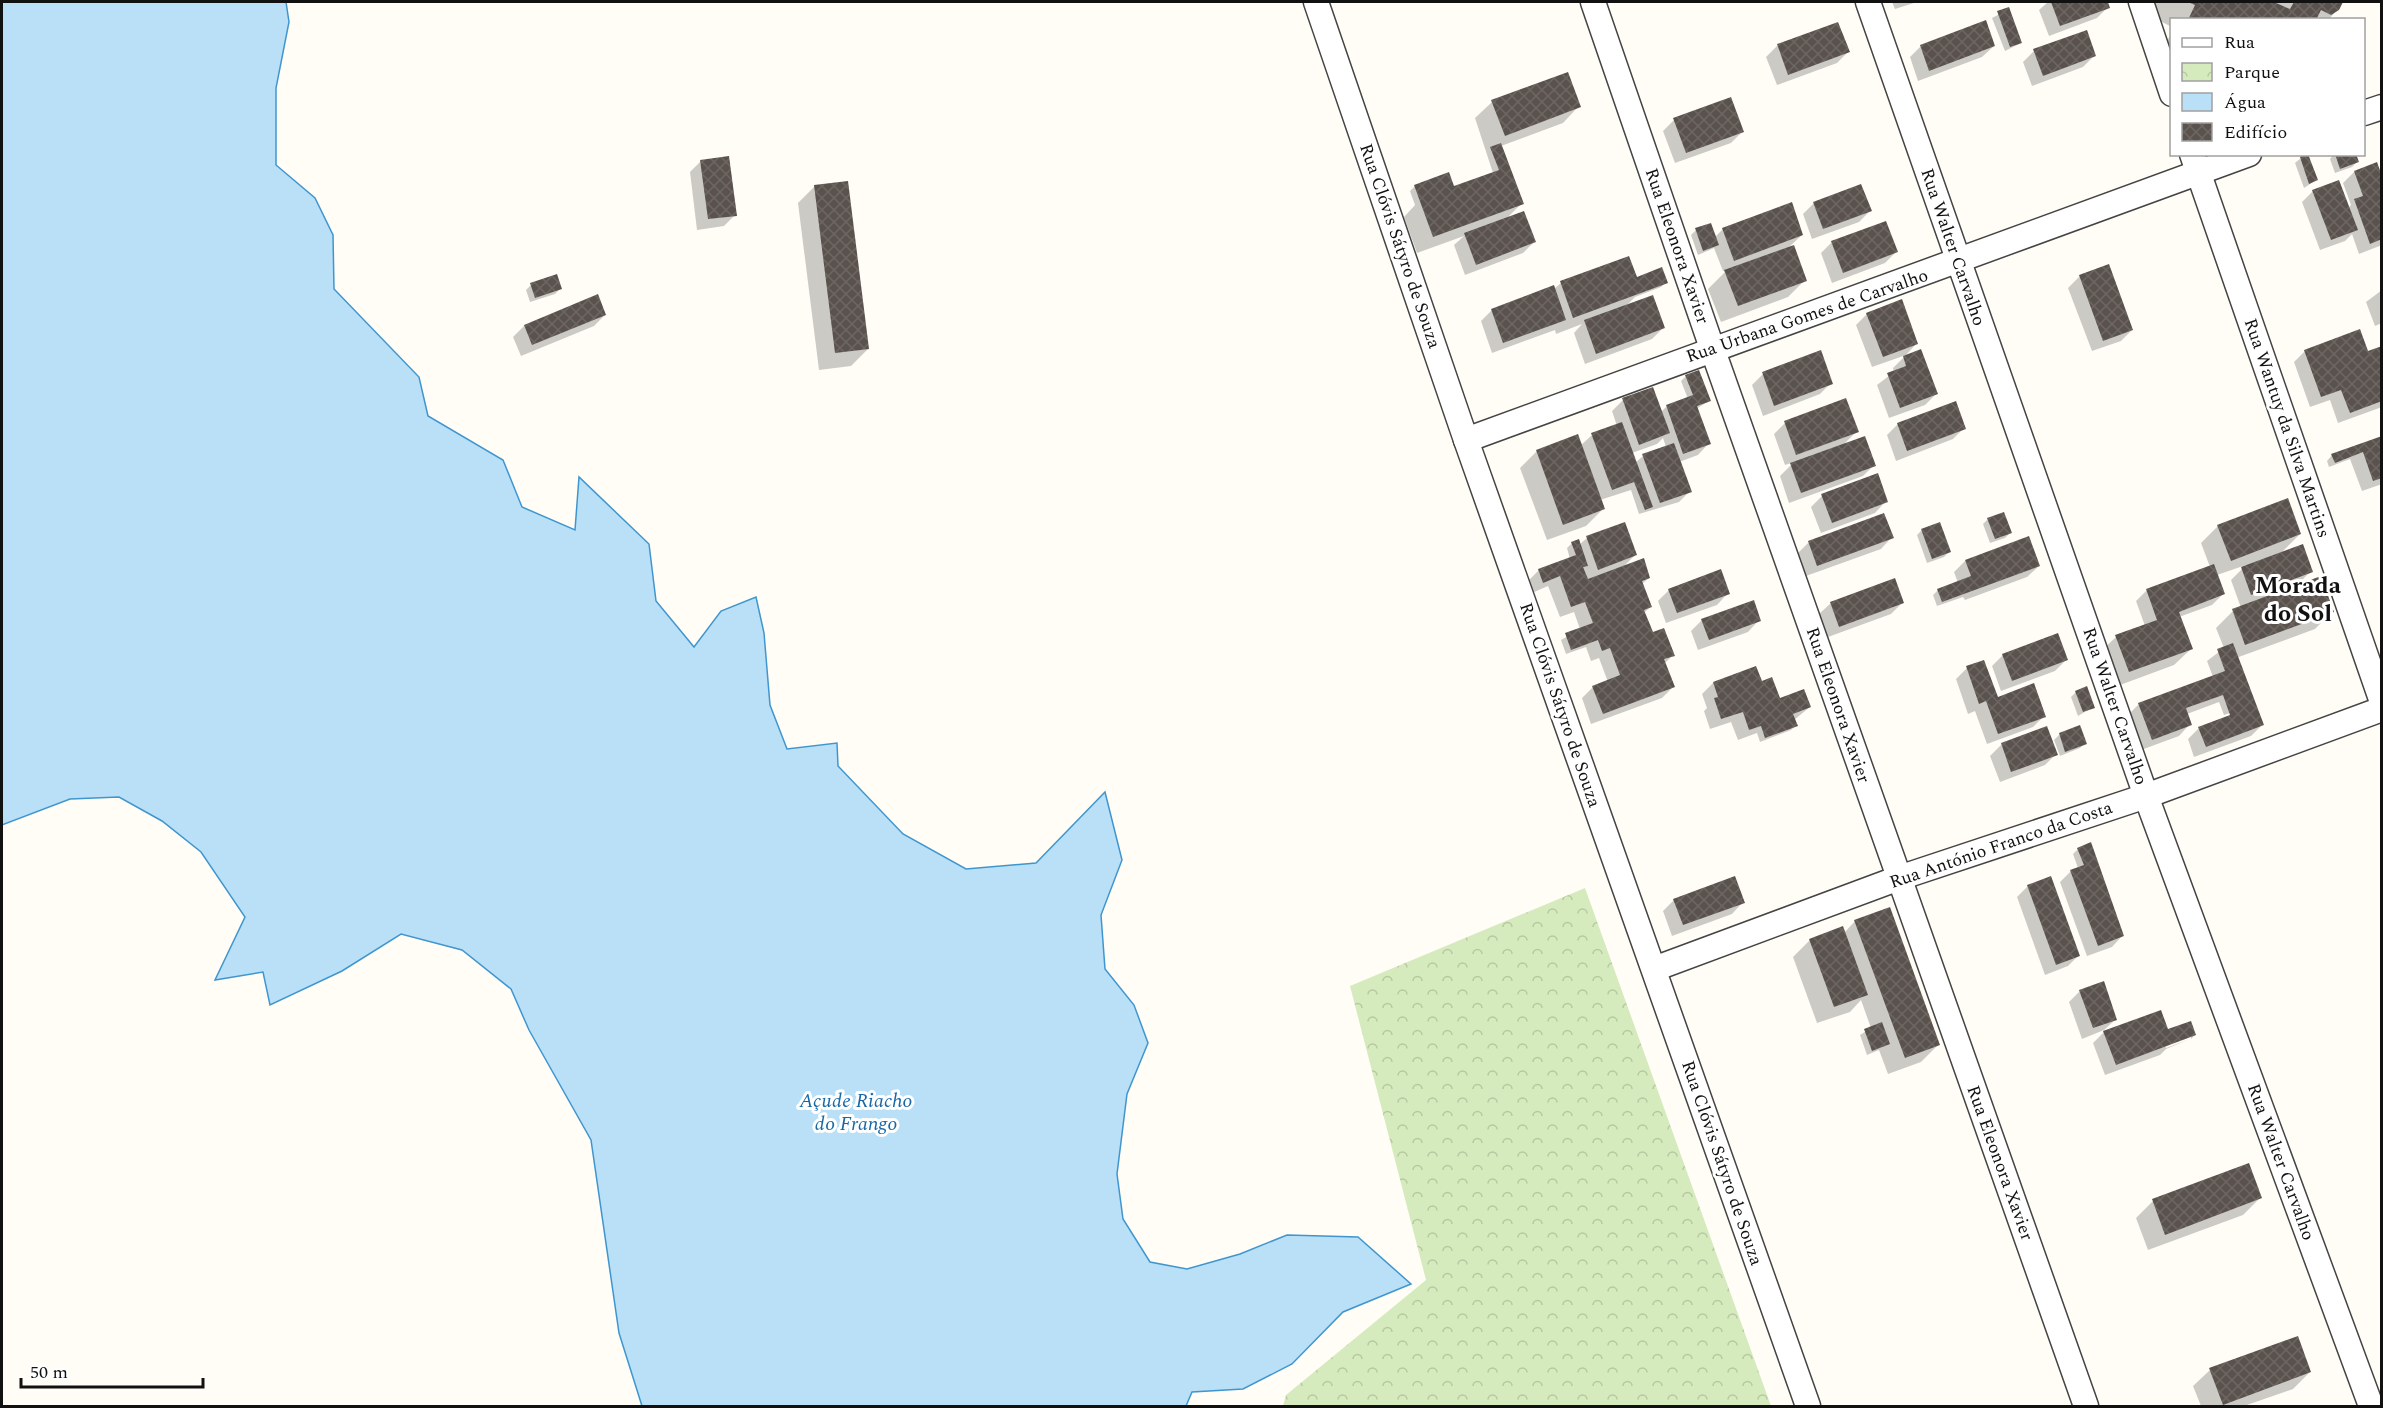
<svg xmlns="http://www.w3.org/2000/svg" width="2383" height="1408" font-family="Spectral,serif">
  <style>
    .park { fill: url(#park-crowns) }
    .water { fill: #b9e0f7; stroke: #3f96cf; stroke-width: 1.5 }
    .shadow { fill: #0003; fill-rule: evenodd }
    .building { fill: url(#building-cross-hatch) }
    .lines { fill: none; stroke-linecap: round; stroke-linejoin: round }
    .minor-casing { stroke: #444; stroke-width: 27 }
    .minor { stroke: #fff; stroke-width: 24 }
    .labels { text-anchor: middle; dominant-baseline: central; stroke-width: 6; stroke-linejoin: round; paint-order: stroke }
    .street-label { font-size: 18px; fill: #111; stroke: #fff }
    .water-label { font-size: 20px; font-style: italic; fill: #1768a6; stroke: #fff }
    .district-label { font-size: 24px; font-weight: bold; fill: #111; stroke: #fff }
  </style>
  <defs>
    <pattern id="park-crowns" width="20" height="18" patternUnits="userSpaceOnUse" patternTransform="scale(1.5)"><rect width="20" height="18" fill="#d5ebbd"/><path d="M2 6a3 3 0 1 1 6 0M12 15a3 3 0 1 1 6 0" fill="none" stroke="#b6c8a1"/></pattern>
    <pattern id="building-cross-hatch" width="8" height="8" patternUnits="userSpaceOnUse" patternTransform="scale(1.5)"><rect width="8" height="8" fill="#5a524d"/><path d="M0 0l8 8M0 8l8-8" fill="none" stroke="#6d6662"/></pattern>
  </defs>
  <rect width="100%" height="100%" fill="#fffdf5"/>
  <polygon class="park" points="1585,888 1771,1406 1283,1406 1286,1395 1426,1280 1350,986"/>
  <polygon class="water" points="2,2 286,2 289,22 276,88 276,165 315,198 333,235 334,289 419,377 428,416 503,460 522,507 575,530 579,477 649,544 656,601 694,647 721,611 756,597 764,633 770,705 787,749 837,743 838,766 903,834 966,869 1036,863 1105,792 1122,860 1101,915 1105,969 1134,1005 1148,1043 1127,1094 1117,1174 1123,1219 1150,1262 1187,1269 1240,1254 1287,1235 1358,1237 1411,1284 1343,1312 1292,1364 1243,1389 1192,1392 1186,1406 642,1406 619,1333 591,1140 529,1030 511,989 462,950 401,934 342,971 270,1005 263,972 215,980 245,917 201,852 162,821 119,797 70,799 2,825"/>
  <g class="shadow">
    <polygon points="1892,2 1917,2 1895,9"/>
    <polygon points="2048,2 2106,2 2108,7 2097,18 2049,36 2039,10"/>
    <polygon points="2153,2 2341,2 2338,9 2328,20 2172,20 2172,27 2146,14"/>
    <polygon points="2009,9 2021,43 2005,51 1992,18"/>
    <polygon points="1837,24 1848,52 1837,63 1777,85 1766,57 1777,46"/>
    <polygon points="2172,32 2172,57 2161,52"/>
    <polygon points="1921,46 1994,46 1982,57 1918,81 1910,57"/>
    <polygon points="2034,51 2094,56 2083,67 2032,86 2023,62"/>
    <polygon points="1492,102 1579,106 1563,123 1501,146 1522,203 1507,218 1534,242 1523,253 1465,275 1454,245 1464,236 1417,253 1404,217 1415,205 1410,191 1415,186 1448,190 1493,173 1475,118"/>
    <polygon points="1674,120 1742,132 1731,143 1675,163 1663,131"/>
    <polygon points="2334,154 2354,154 2357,162 2352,167 2335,173 2330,159"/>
    <polygon points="2301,158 2316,180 2304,188 2295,163"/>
    <polygon points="701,161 735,215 724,226 697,230 690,172"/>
    <polygon points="2354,172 2382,198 2382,245 2359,254 2352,234 2345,241 2320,250 2302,202 2313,191 2348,208 2351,205 2343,183"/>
    <polygon points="815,186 868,349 851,366 819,370 798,203"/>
    <polygon points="1814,203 1870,211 1859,222 1812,239 1803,214"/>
    <polygon points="1723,229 1802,235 1788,248 1805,280 1788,297 1721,322 1708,289 1728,269 1723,271 1714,248 1698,255 1691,235 1696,230 1715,237"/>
    <polygon points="1832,242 1896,252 1885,263 1832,283 1821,253"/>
    <polygon points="2080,276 2132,330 2121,341 2092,351 2068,288"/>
    <polygon points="1636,280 1666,282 1661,287 1635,297 1626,306 1663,328 1652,339 1585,364 1574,333 1582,324 1556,334 1555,330 1492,353 1481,321 1492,310 1554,289 1561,283"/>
    <polygon points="531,285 560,289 555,294 530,302 526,290"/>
    <polygon points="2382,290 2382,323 2375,326 2366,302"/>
    <polygon points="1867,314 1917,343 1906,355 1872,367 1856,325"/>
    <polygon points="605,315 594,326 521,356 513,337 524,326"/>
    <polygon points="2382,347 2382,407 2338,423 2330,400 2310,407 2294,362 2305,351 2367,353"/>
    <polygon points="1904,357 1936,394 1925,405 1889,418 1877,385 1894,372 1893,368"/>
    <polygon points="1763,374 1831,383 1820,394 1763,416 1752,385"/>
    <path d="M1686 376 1709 401 1696 409 1709 443 1698 455 1679 462 1690 491 1679 502 1639 514 1631 490 1600 500 1603 509 1586 526 1547 540 1520 468 1537 451 1580 446 1592 435 1617 426 1612 411 1623 400 1661 412 1666 407 1688 399 1681 381ZM1663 438 1666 447 1643 456 1635 463 1632 453 1657 444Z"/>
    <polygon points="1785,423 1857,431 1843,445 1874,465 1863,476 1789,503 1780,476 1794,462 1785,465 1774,434"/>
    <polygon points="1898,424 1964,428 1953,439 1896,461 1887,435"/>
    <polygon points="2382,437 2382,484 2362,491 2350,459 2329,467 2327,461 2332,455"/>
    <polygon points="1822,496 1886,501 1875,513 1821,533 1811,507"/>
    <polygon points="1988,519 2010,533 2005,538 1990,543 1983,524"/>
    <polygon points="2218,526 2300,534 2279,555 2311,571 2295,587 2332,612 2315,629 2236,658 2262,725 2251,736 2194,757 2188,739 2199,728 2250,709 2250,706 2224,715 2219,702 2187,714 2190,724 2179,736 2141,750 2128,715 2139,704 2213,677 2207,661 2224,648 2216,628 2233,611 2241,608 2231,580 2246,565 2217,575 2223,594 2212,605 2179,617 2191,649 2174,665 2112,688 2099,653 2116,637 2145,626 2136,601 2147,590 2210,567 2201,543"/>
    <polygon points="1922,530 1949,552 1944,557 1927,563 1917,535"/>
    <polygon points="1892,537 1881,549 1806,576 1798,553 1809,542"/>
    <polygon points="1587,538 1635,555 1622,568 1649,578 1642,584 1650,607 1644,613 1652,634 1673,655 1664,664 1673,687 1662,698 1591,724 1582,698 1593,687 1608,682 1599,658 1591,661 1586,647 1566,654 1561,640 1580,629 1574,612 1560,617 1548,586 1532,593 1528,581 1539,570 1570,559 1567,548 1572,543 1579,545"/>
    <polygon points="1965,561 2039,566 2027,577 1965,600 1963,597 1937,606 1933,595 1938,590 1958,583 1954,572"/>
    <polygon points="1669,590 1728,593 1717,605 1666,623 1658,601"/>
    <polygon points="1831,603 1902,603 1891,614 1828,637 1819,614"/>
    <polygon points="1702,620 1759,620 1748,632 1698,650 1691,631"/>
    <polygon points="2003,655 2066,660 2055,671 2001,691 1992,666"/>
    <polygon points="1967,668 1997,699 2044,716 2033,727 1987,744 1975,711 1968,714 1956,679"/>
    <polygon points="1713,683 1761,683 1779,700 1810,707 1794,720 1796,725 1791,730 1760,742 1757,733 1738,740 1731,722 1710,729 1704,711 1707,708 1702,694"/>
    <polygon points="2076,692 2093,707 2078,716 2071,697"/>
    <polygon points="2079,727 2085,743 2080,748 2060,756 2054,740 2059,735"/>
    <polygon points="2002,744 2056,754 2045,765 2000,782 1990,756"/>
    <polygon points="2078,849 2123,935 2112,947 2087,956 2060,882 2071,871 2078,868 2073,854"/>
    <polygon points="2028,886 2079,955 2068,966 2045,975 2017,897"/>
    <polygon points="1674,900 1743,902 1732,914 1672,936 1663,911"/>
    <polygon points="1855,921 1938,1045 1921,1062 1888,1074 1879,1050 1867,1055 1860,1035 1871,1028 1861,1000 1850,1012 1817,1023 1793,957 1810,940 1844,933"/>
    <polygon points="2080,991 2116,1019 2104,1030 2082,1039 2069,1002"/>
    <polygon points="2167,1031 2195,1035 2191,1039 2191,1036 2165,1045 2166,1048 2190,1039 2166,1049 2160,1055 2105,1075 2093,1043 2104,1032"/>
    <polygon points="2260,1198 2243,1215 2148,1250 2136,1218 2153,1201"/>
    <polygon points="2210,1370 2310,1372 2293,1389 2244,1406 2201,1406 2193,1386"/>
  </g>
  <g class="building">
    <polygon points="2051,2 2108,2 2110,8 2060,26"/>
    <polygon points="2188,2 2274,2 2290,9 2294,2 2343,2 2339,10 2331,15 2321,10 2316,20 2188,20 2195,5"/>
    <polygon points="2009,7 2022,43 2010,47 1997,11"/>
    <polygon points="1986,20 1995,46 1929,71 1920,45"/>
    <polygon points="1838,22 1850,52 1788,75 1777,44"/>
    <polygon points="2087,30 2096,56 2043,76 2033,49"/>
    <polygon points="1568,72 1581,107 1505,136 1491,100"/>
    <polygon points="1731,97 1744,132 1686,153 1673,118"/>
    <polygon points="1501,143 1524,204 1433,237 1414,185 1449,172 1454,186 1499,170 1490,147"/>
    <polygon points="2305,154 2308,154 2318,180 2309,184 2300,157"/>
    <polygon points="2335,154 2356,154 2359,162 2340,169"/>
    <polygon points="729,156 737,216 708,219 700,160"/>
    <polygon points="2377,162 2382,176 2382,239 2370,244 2354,199 2363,196 2354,171"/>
    <polygon points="2339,180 2358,230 2331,240 2312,190"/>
    <polygon points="848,181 869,349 835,353 814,185"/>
    <polygon points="1861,184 1872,211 1823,229 1813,202"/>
    <polygon points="1792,202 1803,235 1734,261 1722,228"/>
    <polygon points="1524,211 1536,242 1476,265 1464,233"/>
    <polygon points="1886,221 1898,252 1843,273 1831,241"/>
    <polygon points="1711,223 1719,245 1703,251 1695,228"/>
    <polygon points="1794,245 1807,281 1738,306 1724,270"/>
    <polygon points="1629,256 1637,277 1662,267 1668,283 1573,318 1560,281"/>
    <polygon points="2109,264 2133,330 2103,341 2079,275"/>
    <polygon points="557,274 562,289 535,298 530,283"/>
    <polygon points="1554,285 1566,320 1503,343 1491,309"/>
    <polygon points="598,294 606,315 532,345 524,325"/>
    <polygon points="1653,295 1665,328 1596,354 1584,320"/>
    <polygon points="1902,299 1918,344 1883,357 1866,313"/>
    <polygon points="2360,329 2368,351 2382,346 2382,401 2350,413 2341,390 2321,397 2304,350"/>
    <polygon points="1921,349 1938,394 1900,408 1887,373 1906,366 1903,356"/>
    <polygon points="1821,350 1833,384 1774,406 1762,372"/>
    <polygon points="1699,370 1711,401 1697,406 1711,444 1683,454 1666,405 1693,395 1685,375"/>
    <polygon points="1653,387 1670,433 1639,445 1622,398"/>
    <polygon points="1846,398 1859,432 1796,455 1784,421"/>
    <polygon points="1956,401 1966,429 1907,451 1897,423"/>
    <polygon points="1622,422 1653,507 1645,510 1634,482 1612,490 1591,433"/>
    <polygon points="1578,434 1605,509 1563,525 1536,450"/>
    <polygon points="1865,436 1876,466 1801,493 1790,463"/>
    <polygon points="2382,436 2382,478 2373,481 2363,452 2335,463 2331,454"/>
    <polygon points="1674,443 1692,492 1660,503 1642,454"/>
    <polygon points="1878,473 1888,502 1832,523 1821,494"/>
    <polygon points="2288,498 2301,534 2231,561 2217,525"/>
    <polygon points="2004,512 2012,533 1995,539 1987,518"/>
    <polygon points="1884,513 1894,538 1817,566 1808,541"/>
    <polygon points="1625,522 1637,555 1598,570 1586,536"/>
    <polygon points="1940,522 1951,552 1932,559 1921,529"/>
    <polygon points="2029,536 2040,566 1942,602 1937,589 1971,576 1965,560"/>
    <polygon points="1579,539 1588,566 1583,567 1588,579 1644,558 1650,578 1642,581 1652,607 1644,610 1653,632 1664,628 1675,656 1664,659 1675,687 1603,714 1592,686 1620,675 1610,648 1602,651 1598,640 1571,650 1565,633 1593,623 1585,602 1571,607 1560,576 1543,583 1538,569 1576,555 1571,542"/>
    <polygon points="2303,544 2313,572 2251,595 2241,567"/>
    <polygon points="2214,564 2225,594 2179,612 2193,649 2129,672 2115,635 2157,620 2146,589"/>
    <polygon points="1721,569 1730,594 1677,613 1668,589"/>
    <polygon points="2321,576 2334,612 2245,645 2232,609"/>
    <polygon points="1895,578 1904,603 1839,627 1830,602"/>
    <polygon points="1754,600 1761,621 1709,640 1701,619"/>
    <polygon points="2058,633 2068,660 2012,681 2002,654"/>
    <polygon points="2233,643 2264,725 2206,747 2198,727 2230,715 2223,695 2186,708 2192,725 2152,740 2138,703 2225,671 2217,649"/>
    <polygon points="1984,660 1998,697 2034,683 2046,717 1998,734 1986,701 1979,704 1966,666"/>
    <polygon points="1756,666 1762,681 1772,677 1780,698 1804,689 1811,707 1793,714 1798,726 1765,738 1761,726 1749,730 1743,712 1721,719 1714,698 1718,697 1713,682"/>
    <polygon points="2087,686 2095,708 2083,712 2075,691"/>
    <polygon points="2080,725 2087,744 2065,752 2059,733"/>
    <polygon points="2047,726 2058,755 2011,772 2001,743"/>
    <polygon points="2091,842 2124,936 2098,946 2070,870 2084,865 2077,848"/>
    <polygon points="1735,876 1745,903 1683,925 1673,899"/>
    <polygon points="2051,876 2080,956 2056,965 2027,885"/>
    <polygon points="1890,907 1940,1045 1905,1058 1854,920"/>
    <polygon points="1843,926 1868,995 1834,1007 1809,939"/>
    <polygon points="2104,981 2117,1020 2093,1028 2079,990"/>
    <polygon points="2161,1010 2168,1029 2191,1021 2196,1035 2116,1065 2103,1031"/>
    <polygon points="1882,1022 1890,1044 1872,1051 1864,1029"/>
    <polygon points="2249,1163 2262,1198 2165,1235 2152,1199"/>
    <polygon points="2298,1336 2311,1372 2223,1405 2209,1368"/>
  </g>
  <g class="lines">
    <defs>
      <g id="minor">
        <polyline points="1316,2 1466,440 1808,1406"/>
        <polyline points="1593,2 1712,348 2086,1406"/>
        <polyline points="1868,2 2146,796 2371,1406"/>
        <polyline points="2141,2 2172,94"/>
        <polyline points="2364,113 2382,107"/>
        <polyline points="2192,154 2382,702"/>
        <polyline points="1466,440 2249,154"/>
        <polyline points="1654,969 1899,878 2146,796 2382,709"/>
      </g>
    </defs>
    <use href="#minor" class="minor-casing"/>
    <use href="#minor" class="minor"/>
  </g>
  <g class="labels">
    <g class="street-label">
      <text transform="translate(1400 246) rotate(71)">Rua Clóvis Sátyro de Souza</text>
      <text transform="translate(1677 246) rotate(71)">Rua Eleonora Xavier</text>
      <text transform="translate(1953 247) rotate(71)">Rua Walter Carvalho</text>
      <text transform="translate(1807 316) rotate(-19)">Rua Urbana Gomes de Carvalho</text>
      <text transform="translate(2287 428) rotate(71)">Rua Wantuy da Silva Martins</text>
      <text transform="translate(1560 705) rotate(71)">Rua Clóvis Sátyro de Souza</text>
      <text transform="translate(1838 705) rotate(71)">Rua Eleonora Xavier</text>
      <text transform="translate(2115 706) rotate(71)">Rua Walter Carvalho</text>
      <text transform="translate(2001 845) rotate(-19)">Rua António Franco da Costa</text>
      <text transform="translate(2281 1162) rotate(70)">Rua Walter Carvalho</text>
      <text transform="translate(1722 1163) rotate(71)">Rua Clóvis Sátyro de Souza</text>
      <text transform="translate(2000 1163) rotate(70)">Rua Eleonora Xavier</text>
    </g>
    <g class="water-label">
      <text x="856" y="1101">Açude Riacho<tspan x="856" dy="23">do Frango</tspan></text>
    </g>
    <g class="district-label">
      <text x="2298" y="586">Morada<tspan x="2298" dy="28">do Sol</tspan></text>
    </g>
  </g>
  <rect width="2383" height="1408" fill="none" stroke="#111111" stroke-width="6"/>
  <rect x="2170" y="18" width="195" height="138" fill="#ffffff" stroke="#a0a0a0" stroke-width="1.5"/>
  <rect x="2182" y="38" width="30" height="9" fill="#ffffff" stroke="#a0a0a0" stroke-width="1.5"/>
  <text x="2224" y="48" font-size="18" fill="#111111">Rua</text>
  <rect x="2182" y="63" width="30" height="18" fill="url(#park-crowns)" stroke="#a0a0a0" stroke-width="1.5"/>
  <text x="2224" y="78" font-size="18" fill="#111111">Parque</text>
  <rect x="2182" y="93" width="30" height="18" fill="#b9e0f7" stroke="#a0a0a0" stroke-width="1.5"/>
  <text x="2224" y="108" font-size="18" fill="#111111">Água</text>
  <rect x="2182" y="123" width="30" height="18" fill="url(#building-cross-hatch)" stroke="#a0a0a0" stroke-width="1.5"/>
  <text x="2224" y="138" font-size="18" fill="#111111">Edifício</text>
  <path d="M21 1378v9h182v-9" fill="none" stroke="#111111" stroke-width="3"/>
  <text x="30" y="1378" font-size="18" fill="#111111" stroke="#ffffff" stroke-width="4.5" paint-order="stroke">50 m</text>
</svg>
